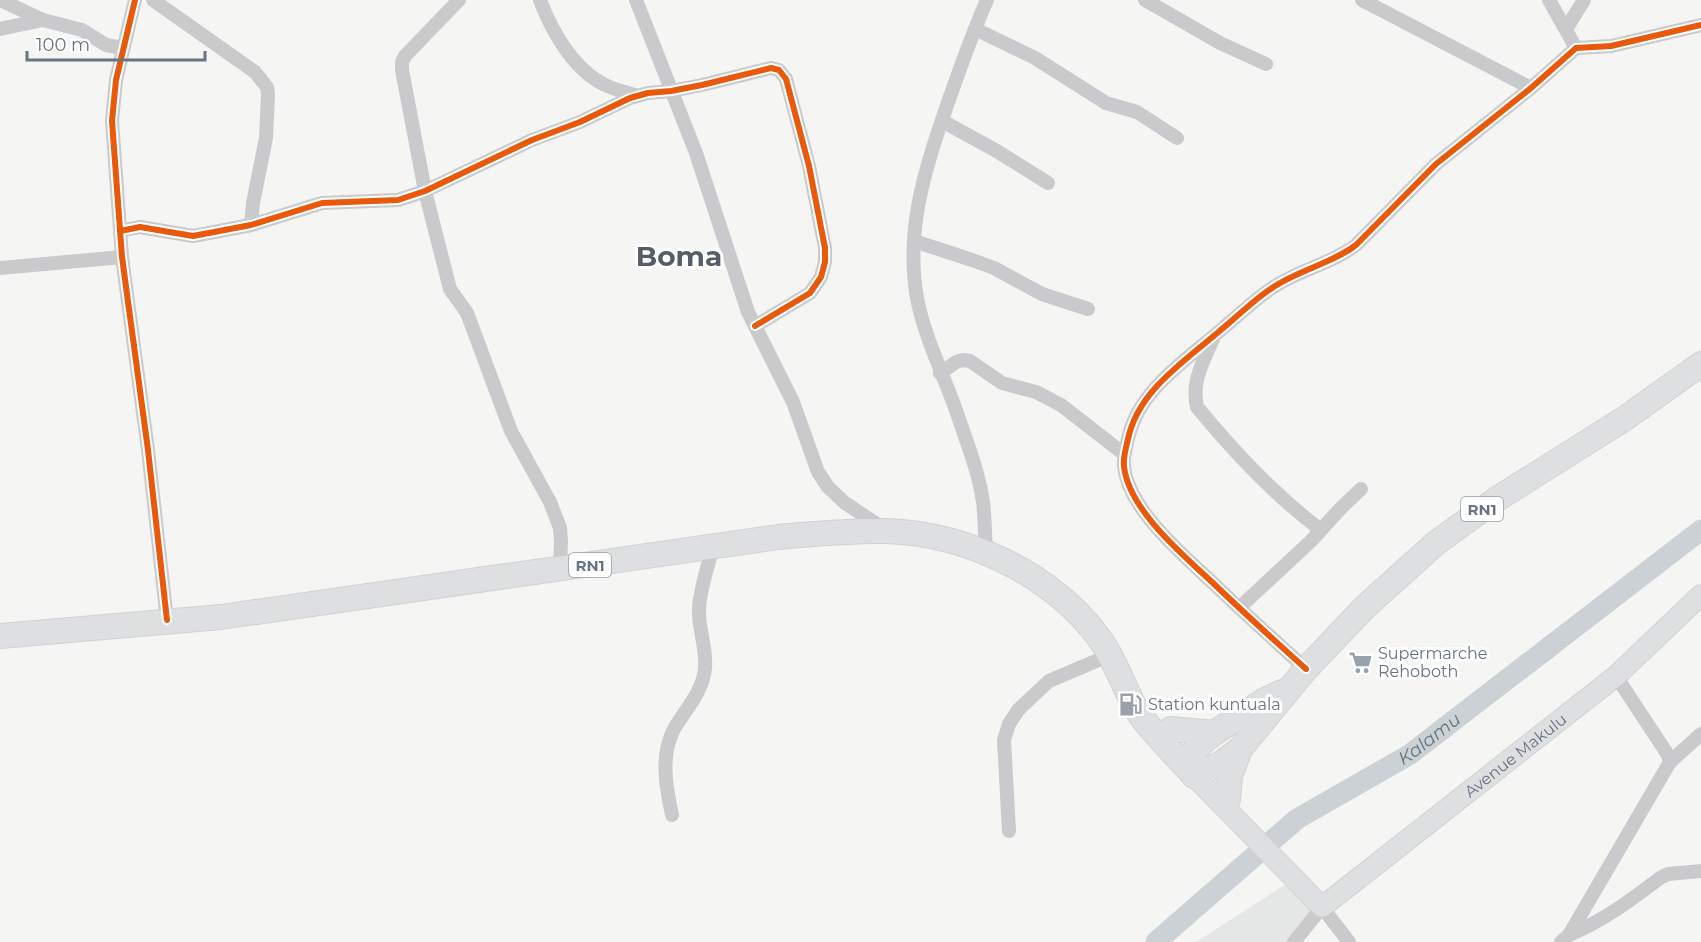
<svg xmlns="http://www.w3.org/2000/svg" width="1701" height="942" font-family="Montserrat,sans-serif">
  <style>
    .built { fill: #e5e7e7 }
    .lines { fill: none; stroke-linecap: round; stroke-linejoin: round }
    .river { stroke: #cbd1d4; stroke-width: 21 }
    .secondary-casing { stroke: #d2d3d3; stroke-width: 22 }
    .highway-casing { stroke: #d2d2d2; stroke-width: 26 }
    .street { stroke: #cacacc; stroke-width: 14 }
    .secondary { stroke: #dedfe0; stroke-width: 20 }
    .highway { stroke: #dedfe0; stroke-width: 24 }
    .cycleway-casing { stroke: #fff; stroke-width: 10 }
    .cycleway { stroke: #e8590c; stroke-width: 6 }
    .labels { text-anchor: middle; dominant-baseline: central; stroke-width: 6; stroke-linejoin: round; paint-order: stroke }
    .shield { fill: #fff; stroke: #959ea8; stroke-width: 1.5 }
    .shield-label { font-size: 15px; font-weight: bold; fill: #687482 }
    .poi-label { font-size: 16px; fill: #687482; stroke: #fff; text-anchor: start }
    .street-label { font-size: 16px; fill: #687482; stroke: #fff }
    .water-label { font-size: 18px; font-style: italic; fill: #64757e; stroke: #fff }
    .town-label { font-size: 28px; font-weight: bold; fill: #555e67; stroke: #fff }
  </style>
  <rect width="100%" height="100%" fill="#f5f5f4"/>
  <polygon class="built" points="1291,881 1321,912 1293,942 1196,942"/>
  <g class="lines">
    <path class="river" id="s1" d="M1156 942 1297 819 1409 755 1701 530"/>
    <defs>
      <g id="secondary">
        <path id="s2" d="M1194 776 1322 907 1616 676 1701 595"/>
      </g>
      <g id="highway">
        <path d="M0 636 221 617 778 537C814 534 851 530 887 531 966 534 1048 572 1097 635 1114 657 1122 683 1135 707 1147 728 1177 756 1194 776L1220 764 1240 749 1306 669 1365 607 1436 543 1497 499 1624 419 1701 364"/>
        <polyline points="1171,729 1214,733"/>
        <polyline points="1183,764 1203,742 1214,733 1265,700 1282,692"/>
        <polyline points="1228,799 1230,776 1240,749"/>
      </g>
    </defs>
    <use href="#secondary" class="secondary-casing"/>
    <use href="#highway" class="highway-casing"/>
    <g class="street">
      <polyline points="0,0 43,20"/>
      <polyline points="135,0 116,80 112,121 122,257 148,450 167,620"/>
      <polyline points="153,0 255,72 267,87 268,95 266,138 253,203 251,225"/>
      <polyline points="459,0 405,56 402,62 402,70 425,191 450,289 467,313 511,431 550,502 560,528 561,541 560,570"/>
      <path d="M540 0C552 32 574 70 605 85 615 90 627 92 637 96"/>
      <polyline points="636,0 696,153 748,312 793,402 818,472 828,487 845,503 884,529"/>
      <polyline points="1145,0 1220,43 1266,64"/>
      <polyline points="1362,0 1531,88"/>
      <polyline points="1549,0 1576,48"/>
      <polyline points="0,29 43,20 82,30 106,45 123,48"/>
      <polyline points="975,29 1035,58 1106,103 1137,112 1177,138"/>
      <polyline points="1566,29 1584,0"/>
      <polyline points="942,121 995,150 1048,183"/>
      <polyline points="120,231 140,227 193,236 251,225 322,203 398,200 425,191 532,140 580,122 630,98 648,93 671,91 702,85 771,68 779,70 786,79 809,166 825,248 825,262 821,277 810,293 755,326"/>
      <polyline points="914,241 972,260 994,268 1042,294 1088,309"/>
      <polyline points="0,268 122,257"/>
      <path d="M1213 339C1203 362 1191 382 1197 407 1234 452 1274 495 1321 530"/>
      <polyline points="940,373 956,362 963,360 970,361 1002,383 1036,392 1061,405 1124,454"/>
      <path d="M986 552C985 536 985 519 983 502 979 474 968 445 959 419 946 379 925 340 917 298 906 236 922 178 942 120 956 79 970 39 987 0"/>
      <polyline points="1239,608 1311,541 1341,508 1361,489"/>
      <path d="M1306 669C1275 641 1243 612 1213 583 1183 555 1128 509 1124 466 1123 457 1126 448 1128 439 1138 392 1181 364 1216 334 1235 319 1252 301 1272 288 1298 270 1331 264 1356 245L1436 164 1531 88 1576 48 1611 46 1701 25"/>
      <polyline points="1670,762 1701,734"/>
      <path d="M672 815C666 787 660 756 674 729 685 710 703 692 705 668 707 648 698 629 699 609 700 588 708 567 713 546"/>
      <polyline points="1009,831 1004,740 1009,724 1019,709 1049,681 1110,655"/>
      <path d="M1569 935C1603 921 1631 900 1660 878L1668 874 1701 871"/>
      <polyline points="1294,942 1322,907 1349,942"/>
      <polyline points="1561,942 1569,935 1670,762 1668,755 1616,676"/>
    </g>
    <use href="#secondary" class="secondary"/>
    <use href="#highway" class="highway"/>
    <defs>
      <g id="cycleway">
        <polyline points="135,0 116,80 112,121 122,257 148,450 167,620"/>
        <polyline points="120,231 140,227 193,236 251,225 322,203 398,200 425,191 532,140 580,122 630,98 648,93 671,91 702,85 771,68 779,70 786,79 809,166 825,248 825,262 821,277 810,293 755,326"/>
        <path d="M1306 669C1275 641 1243 612 1213 583 1183 555 1128 509 1124 466 1123 457 1126 448 1128 439 1138 392 1181 364 1216 334 1235 319 1252 301 1272 288 1298 270 1331 264 1356 245L1436 164 1531 88 1576 48 1611 46 1701 25"/>
      </g>
    </defs>
    <use href="#cycleway" class="cycleway-casing"/>
    <use href="#cycleway" class="cycleway"/>
  </g>
  <defs>
    <symbol id="supermarket-bare" viewBox="-9 -9 18 18"><path d="M-6-5.5h2.5l.6 2H6L4.5 2H-2.5L-4.4-4H-6ZM-1.5 3.2a1.3 1.3 0 1 0 .1 0ZM3 3.2a1.3 1.3 0 1 0 .1 0Z" fill="#99a1aa" stroke="#fff" stroke-width="2.5" paint-order="stroke"/></symbol>
    <symbol id="fuel-bare" viewBox="-9 -9 18 18"><path d="M-5.5-6h7V0h2V4h1.3V-2.5L3-4.5l.8-.8L6-3V5H2.5V1h-1V6h-7ZM-4.2-4.7v3.2H.2V-4.7Z" fill="#99a1aa" stroke="#fff" stroke-width="2.5" paint-order="stroke"/></symbol>
  </defs>
  <g fill-rule="evenodd">
    <use href="#supermarket-bare" x="1344" y="646" width="33" height="33"/>
    <use href="#fuel-bare" x="1114" y="688" width="33" height="33"/>
  </g>
  <g class="labels">
    <g class="shield">
      <rect x="1461" y="497" width="42" height="24" rx="4.5"/>
      <rect x="569" y="553" width="42" height="24" rx="4.5"/>
    </g>
    <g class="shield-label">
      <text x="1482" y="509">RN1</text>
      <text x="590" y="565">RN1</text>
    </g>
    <g class="poi-label">
      <text x="1378" y="653">Supermarche<tspan x="1378" dy="18">Rehoboth</tspan></text>
      <text x="1148" y="704">Station kuntuala</text>
    </g>
    <g class="street-label">
      <text stroke="none"><textPath href="#s2" startOffset="429">Avenue Makulu</textPath></text>
    </g>
    <g class="water-label">
      <text stroke="none"><textPath href="#s1" startOffset="342">Kalamu</textPath></text>
    </g>
    <g class="town-label">
      <text x="679" y="256">Boma</text>
    </g>
  </g>
  <path d="M27 51v9h178v-9" fill="none" stroke="#687482" stroke-width="3"/>
  <text x="36" y="51" font-size="18" fill="#687482" stroke="#ffffff" stroke-width="4.5" paint-order="stroke">100 m</text>
</svg>
